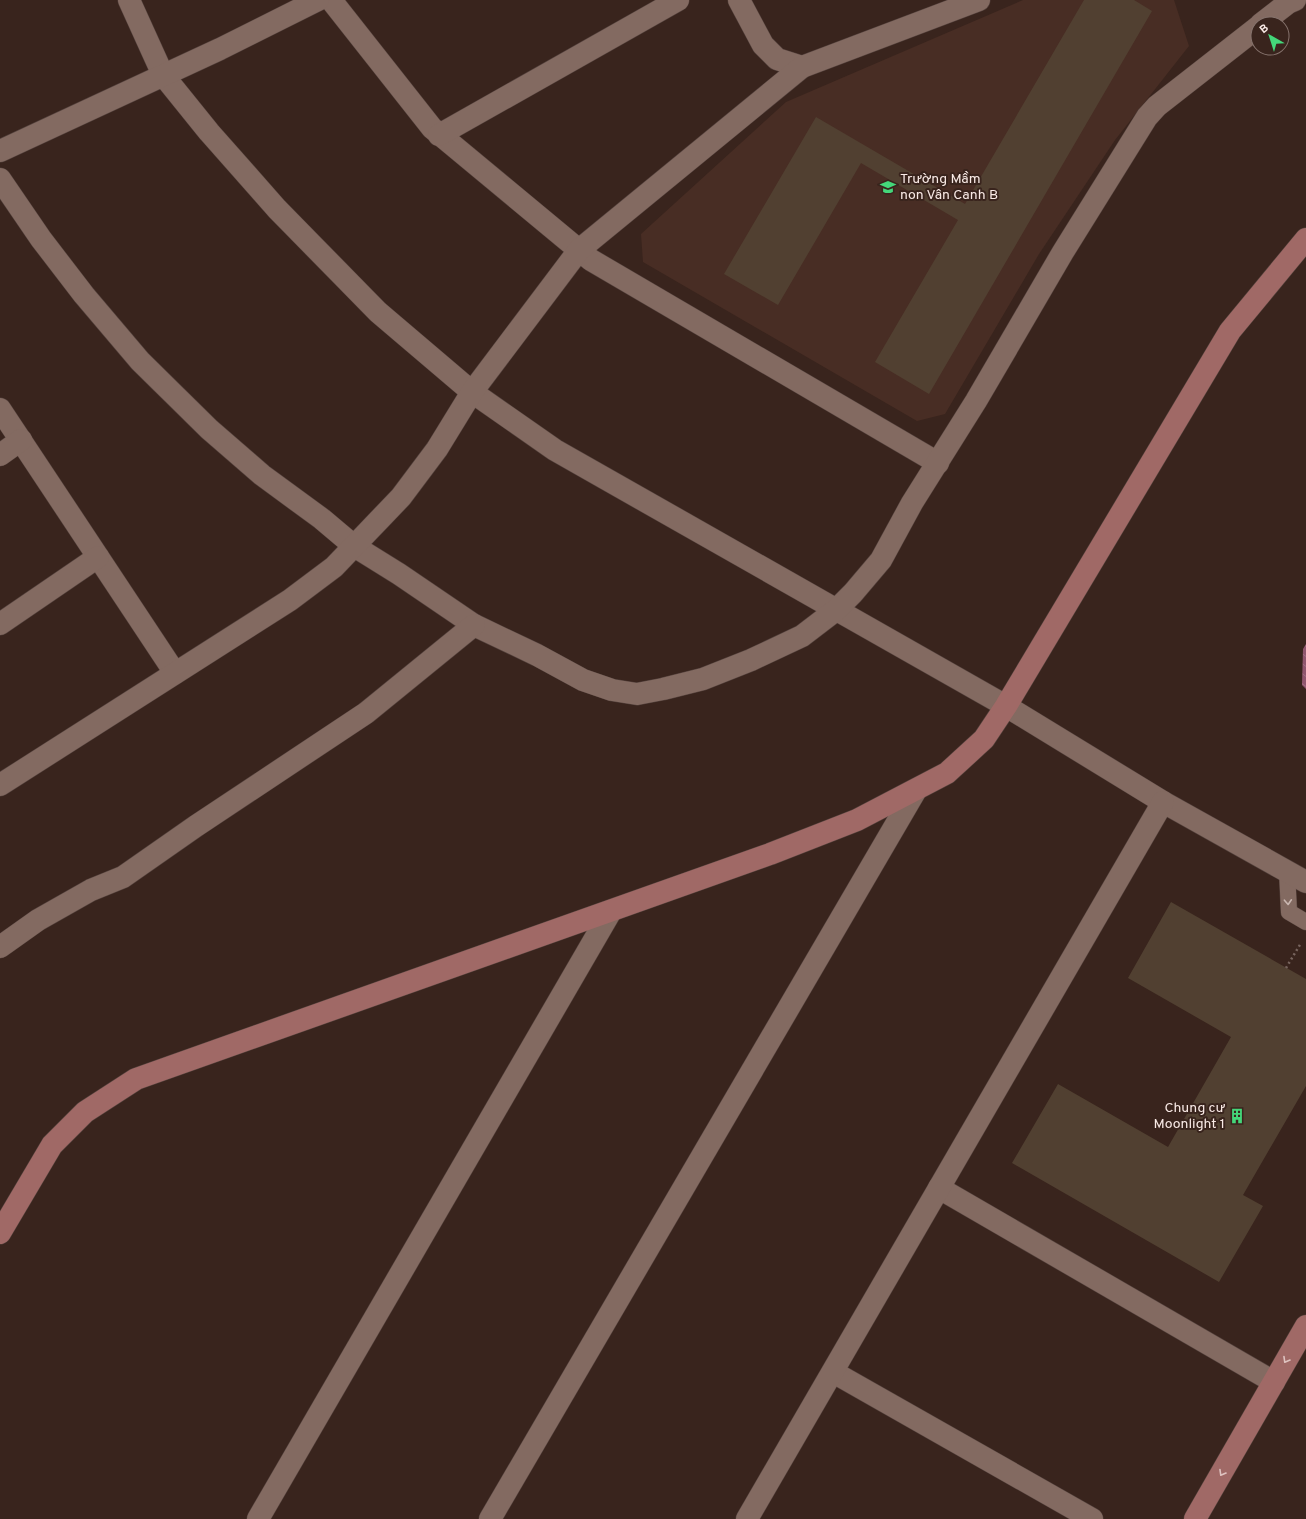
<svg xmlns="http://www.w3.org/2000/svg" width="1306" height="1519" font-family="Overpass,sans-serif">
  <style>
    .built { fill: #482d24 }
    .water { fill: url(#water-waves) }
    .building { fill: #514031 }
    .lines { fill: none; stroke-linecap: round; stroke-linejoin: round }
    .lane-casing { stroke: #54423d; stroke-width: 17 }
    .street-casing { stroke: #54423d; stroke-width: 23 }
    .secondary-casing { stroke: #54423d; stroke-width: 23 }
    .path { stroke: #78655f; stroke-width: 2.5; stroke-dasharray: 2 3; stroke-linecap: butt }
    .lane { stroke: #836a61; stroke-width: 16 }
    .street { stroke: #836a61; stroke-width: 22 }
    .secondary { stroke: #a06966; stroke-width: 22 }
    .oneway { stroke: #cab7b1 }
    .oneway2 { stroke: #dec3c0 }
    .labels { text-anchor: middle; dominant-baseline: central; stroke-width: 4; stroke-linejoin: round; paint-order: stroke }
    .poi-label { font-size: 14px; fill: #f9eae6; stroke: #39241d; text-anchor: start }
  </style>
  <defs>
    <pattern id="water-waves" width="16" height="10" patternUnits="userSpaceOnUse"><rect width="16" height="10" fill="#90566e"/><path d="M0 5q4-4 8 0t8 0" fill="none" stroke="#a06e83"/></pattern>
  </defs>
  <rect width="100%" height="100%" fill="#39241d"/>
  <polygon class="built" points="1023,0 1174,0 1189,46 1115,140 1039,254 945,414 917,421 643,262 641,234 786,102"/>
  <polygon class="water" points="1306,644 1306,689 1302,685 1303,649"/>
  <g class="building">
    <polygon points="1084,0 1134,0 1152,11 929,394 875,362 958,220 861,163 778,305 724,274 816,117 965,204"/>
    <polygon points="1171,902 1306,979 1306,1086 1243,1195 1263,1206 1219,1282 1012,1163 1058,1084 1168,1147 1231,1037 1128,978"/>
  </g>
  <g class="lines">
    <defs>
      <polyline id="lane" points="1287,871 1289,912 1306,922"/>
      <g id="street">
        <polyline points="129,0 163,75 209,132 277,209 378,312 472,392 555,450 1006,706 1163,802 1306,882"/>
        <polyline points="331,0 432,128 591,260 938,463"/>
        <polyline points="739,0 763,45 777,59 802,67"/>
        <polyline points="1261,24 1288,3 1295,0"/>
        <polyline points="439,135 678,0"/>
        <polyline points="0,151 220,49 318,0"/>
        <polyline points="0,179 41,239 84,295 140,361 209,429 262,475 322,519 354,546 399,574 474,625 537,655 583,680 612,690 637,694 663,689 703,679 751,660 802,636 836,610 853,593 881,560 912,503 976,401 1063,252 1147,117 1157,106 1258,27"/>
        <polyline points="0,409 175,673"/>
        <polyline points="0,455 21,440"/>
        <polyline points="0,624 98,557"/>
        <polyline points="0,785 290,600 334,567 401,497 437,449 472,392 579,250 802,67 979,0"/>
        <polyline points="0,947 38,920 91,890 123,877 196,826 366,713 474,625"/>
        <polyline points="939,1188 1274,1382"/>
        <polyline points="833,1372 1092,1519"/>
        <polyline points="258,1519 611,911"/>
        <polyline points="490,1519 916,790"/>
        <polyline points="747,1519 1163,802"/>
      </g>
      <g id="secondary">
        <polyline points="0,1233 52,1145 85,1112 136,1079 770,854 857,820 947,773 984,739 1006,706 1230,331 1306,239"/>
        <polyline points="1195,1519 1306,1326"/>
      </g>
    </defs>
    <use href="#lane" class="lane-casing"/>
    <use href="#street" class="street-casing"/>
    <use href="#secondary" class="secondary-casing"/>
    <polyline class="path" points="1286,968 1301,943"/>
    <use href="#lane" class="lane"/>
    <use href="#street" class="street"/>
    <use href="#secondary" class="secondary"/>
  </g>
  <defs><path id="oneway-chevron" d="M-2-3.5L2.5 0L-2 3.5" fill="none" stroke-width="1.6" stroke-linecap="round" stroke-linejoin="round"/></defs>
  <use class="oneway" href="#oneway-chevron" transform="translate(1288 902) rotate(87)"/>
  <g class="oneway2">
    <use href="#oneway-chevron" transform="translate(1286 1360) rotate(120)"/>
    <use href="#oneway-chevron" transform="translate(1222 1473) rotate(120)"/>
  </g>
  <defs>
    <symbol id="school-bare" viewBox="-9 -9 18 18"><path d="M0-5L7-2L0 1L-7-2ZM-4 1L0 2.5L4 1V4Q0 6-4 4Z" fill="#44d77a" stroke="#39241d" stroke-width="2.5" paint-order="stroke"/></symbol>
    <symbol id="building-bare" viewBox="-9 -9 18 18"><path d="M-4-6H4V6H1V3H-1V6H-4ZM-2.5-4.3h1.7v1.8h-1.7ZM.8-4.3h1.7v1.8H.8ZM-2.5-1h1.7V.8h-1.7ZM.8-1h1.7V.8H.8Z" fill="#44d77a" stroke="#39241d" stroke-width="2.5" paint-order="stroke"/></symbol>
  </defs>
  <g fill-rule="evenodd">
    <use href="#school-bare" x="877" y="176" width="22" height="22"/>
    <use href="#building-bare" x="1226" y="1105" width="22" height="22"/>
  </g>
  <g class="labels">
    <g class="poi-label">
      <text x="900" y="179">Trường Mầm<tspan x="900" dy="16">non Vân Canh B</tspan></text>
      <text x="1225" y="1108" text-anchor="end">Chung cư<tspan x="1225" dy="16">Moonlight 1</tspan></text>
    </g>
  </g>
  <g transform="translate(1270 36) rotate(321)"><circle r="19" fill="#39241d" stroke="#86736d"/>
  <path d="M0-3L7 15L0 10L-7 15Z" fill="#44d77a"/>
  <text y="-6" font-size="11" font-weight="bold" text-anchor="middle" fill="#f9eae6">B</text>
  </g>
</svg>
